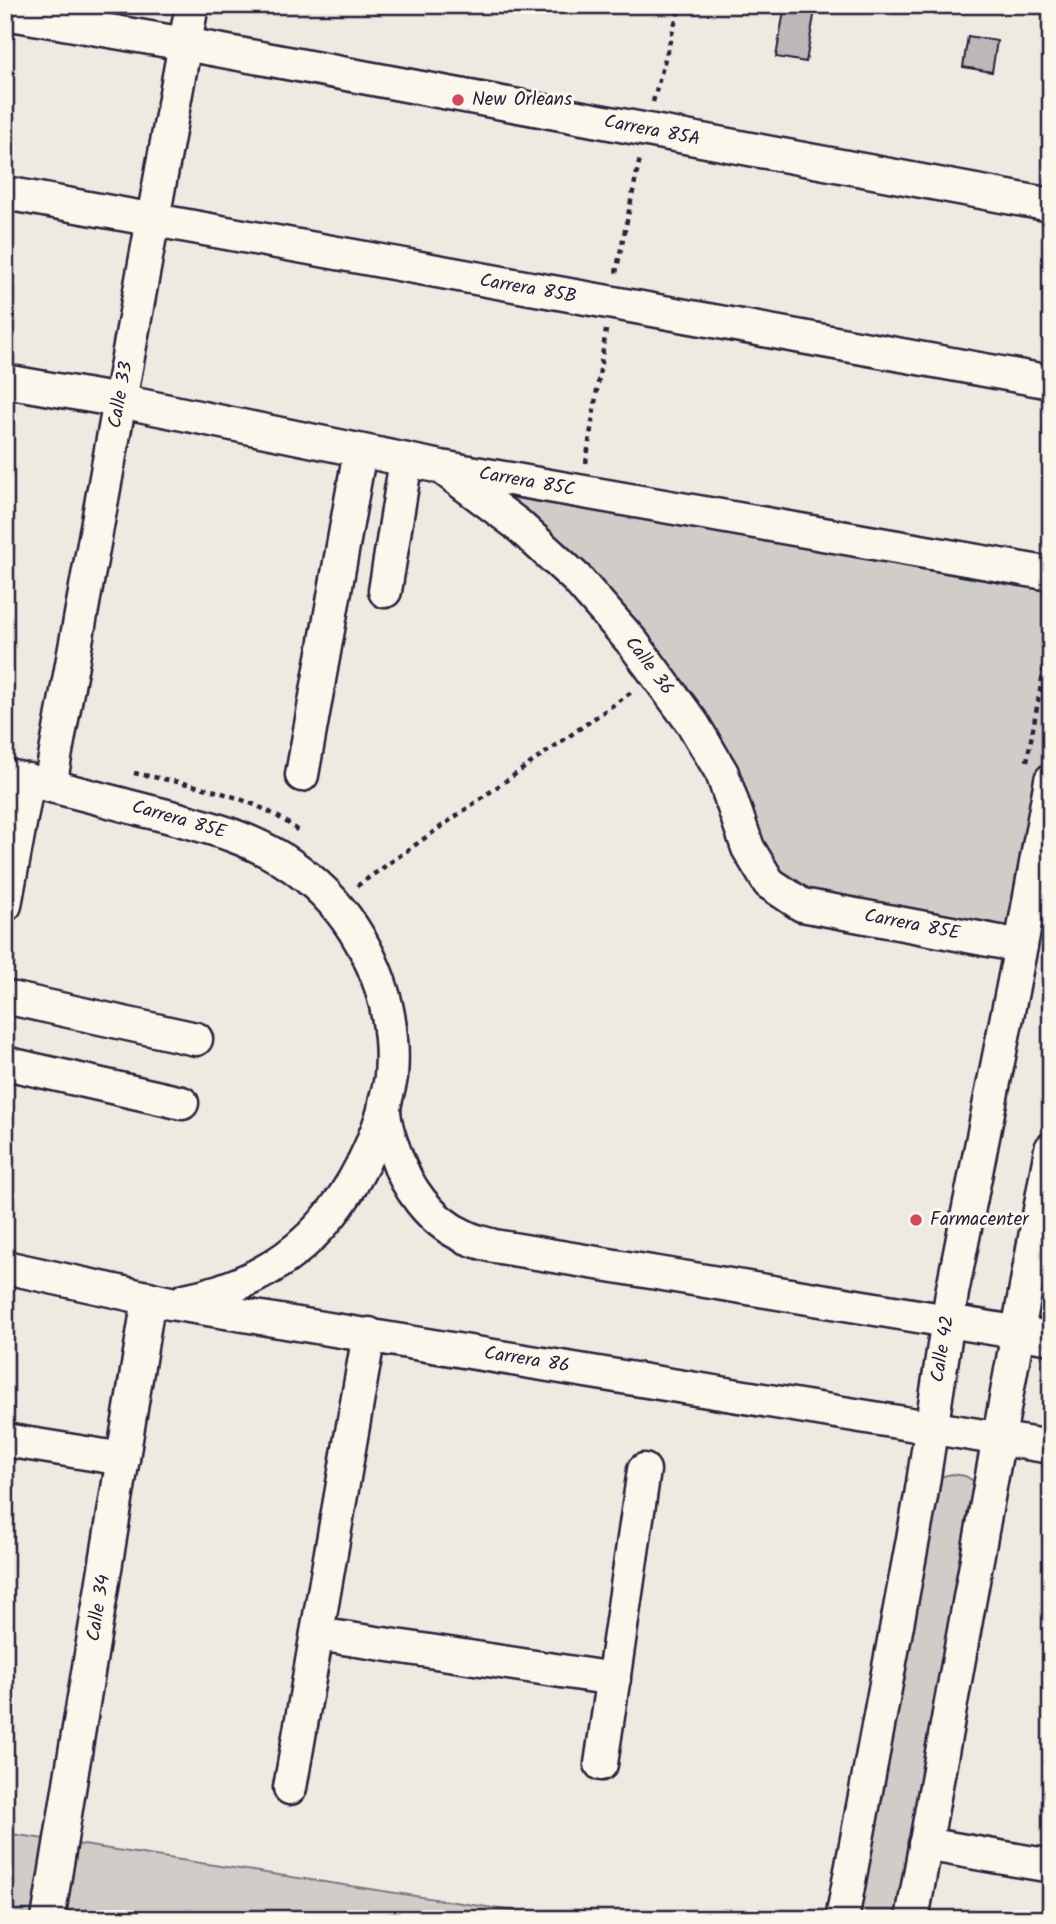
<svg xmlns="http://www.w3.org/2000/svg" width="1056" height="1924" font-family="Kalam,sans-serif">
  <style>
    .green { fill: #d0cdc9; stroke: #797882; stroke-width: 2 }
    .building { fill: #bcb8b8; stroke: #22223b; stroke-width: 2 }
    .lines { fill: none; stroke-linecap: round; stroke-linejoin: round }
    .minor-casing { stroke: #22223b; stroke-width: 37 }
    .path { stroke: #22223b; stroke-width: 4.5; stroke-dasharray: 5 5; stroke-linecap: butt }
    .minor { stroke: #fbf7ec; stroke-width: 32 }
    .poi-dot { fill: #d1495b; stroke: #fbf7ec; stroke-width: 2.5 }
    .labels { text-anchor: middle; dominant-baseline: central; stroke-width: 6; stroke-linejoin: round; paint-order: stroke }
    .poi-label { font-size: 19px; fill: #22223b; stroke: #fbf7ec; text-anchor: start }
    .street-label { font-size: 19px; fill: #22223b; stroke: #fbf7ec }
  </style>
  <rect width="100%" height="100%" fill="#eeeae2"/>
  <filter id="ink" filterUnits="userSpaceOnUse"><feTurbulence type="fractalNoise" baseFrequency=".0143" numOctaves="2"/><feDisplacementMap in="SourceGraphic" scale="14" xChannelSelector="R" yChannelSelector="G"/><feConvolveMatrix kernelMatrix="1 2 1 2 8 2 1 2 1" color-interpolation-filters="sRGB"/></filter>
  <g filter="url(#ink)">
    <g class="green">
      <polygon points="441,467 1051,574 1051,780 1021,946 769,883 633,643"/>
      <polygon points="952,1474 965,1476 977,1483 912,1919 842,1919 939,1477"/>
      <polygon points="5,1833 565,1919 5,1919"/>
    </g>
    <g class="building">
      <polygon points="500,5 532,5 530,17 499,13"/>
      <polygon points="785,5 815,10 806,62 776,57"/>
      <polygon points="968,36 997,41 992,72 963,67"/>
    </g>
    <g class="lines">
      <defs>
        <g id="minor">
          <polyline points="5,13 185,44 1051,205"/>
          <polyline points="5,193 1051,382"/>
          <polyline points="5,381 120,401 441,467 1051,574"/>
          <polyline points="445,470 517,524 576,578 633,643 693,724 722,773 748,848 769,883 802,905 1021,946"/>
          <polyline points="385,591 406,460"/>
          <path d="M5 775C50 785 94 797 139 809 199 824 260 837 308 878 355 916 387 979 391 1039 392 1050 392 1064 391 1076 390 1088 384 1100 384 1112 385 1126 390 1140 395 1153 406 1187 430 1221 464 1236 473 1241 484 1243 494 1246L1051 1338"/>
          <polyline points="302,775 360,451"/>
          <polyline points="50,785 192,5"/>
          <polyline points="5,905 28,780"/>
          <polyline points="5,997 196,1039"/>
          <polyline points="5,1063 182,1103"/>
          <polyline points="5,1267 170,1303 1051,1447"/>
          <path d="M185 1300C291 1279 352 1211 384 1111"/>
          <polyline points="5,1440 123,1459"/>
          <polyline points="317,1634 614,1679"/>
          <polyline points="601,1764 644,1470"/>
          <polyline points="290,1788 369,1334"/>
          <polyline points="925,1844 1051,1866"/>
          <polyline points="48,1919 149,1298"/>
          <polyline points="842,1919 921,1496 952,1293 1021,946 1051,780"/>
          <polyline points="912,1919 1051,1149"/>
        </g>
      </defs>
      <use href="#minor" class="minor-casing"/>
      <g class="path">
        <polyline points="653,102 680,5"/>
        <polyline points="616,273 640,158"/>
        <polyline points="586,463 606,330"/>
        <polyline points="1027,761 1051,631"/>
        <path d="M134 773C192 785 254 794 301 833"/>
        <polyline points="357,886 633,691"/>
      </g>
      <use href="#minor" class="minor"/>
    </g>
  </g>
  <g class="poi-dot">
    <circle cx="458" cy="100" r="7"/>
    <circle cx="916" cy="1220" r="7"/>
  </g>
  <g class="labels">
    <g class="poi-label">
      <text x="472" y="100">New Orleans</text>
      <text x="930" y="1220">Farmacenter</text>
    </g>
    <g class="street-label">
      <text transform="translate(652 131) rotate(11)">Carrera 85A</text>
      <text transform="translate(528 289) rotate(10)">Carrera 85B</text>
      <text transform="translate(121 395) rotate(-80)">Calle 33</text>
      <text transform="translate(527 482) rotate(10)">Carrera 85C</text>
      <text transform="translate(649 666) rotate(53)">Calle 36</text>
      <text transform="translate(179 820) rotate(16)">Carrera 85E</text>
      <text transform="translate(912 925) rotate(11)">Carrera 85E</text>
      <text transform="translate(943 1349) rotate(-81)">Calle 42</text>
      <text transform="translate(527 1360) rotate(9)">Carrera 86</text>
      <text transform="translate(99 1608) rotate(-81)">Calle 34</text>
    </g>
  </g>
  <rect width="1056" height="1924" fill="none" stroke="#fbf7ec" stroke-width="28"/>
  <rect x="14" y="14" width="1028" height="1896" fill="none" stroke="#22223b" stroke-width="2.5" filter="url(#ink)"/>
</svg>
